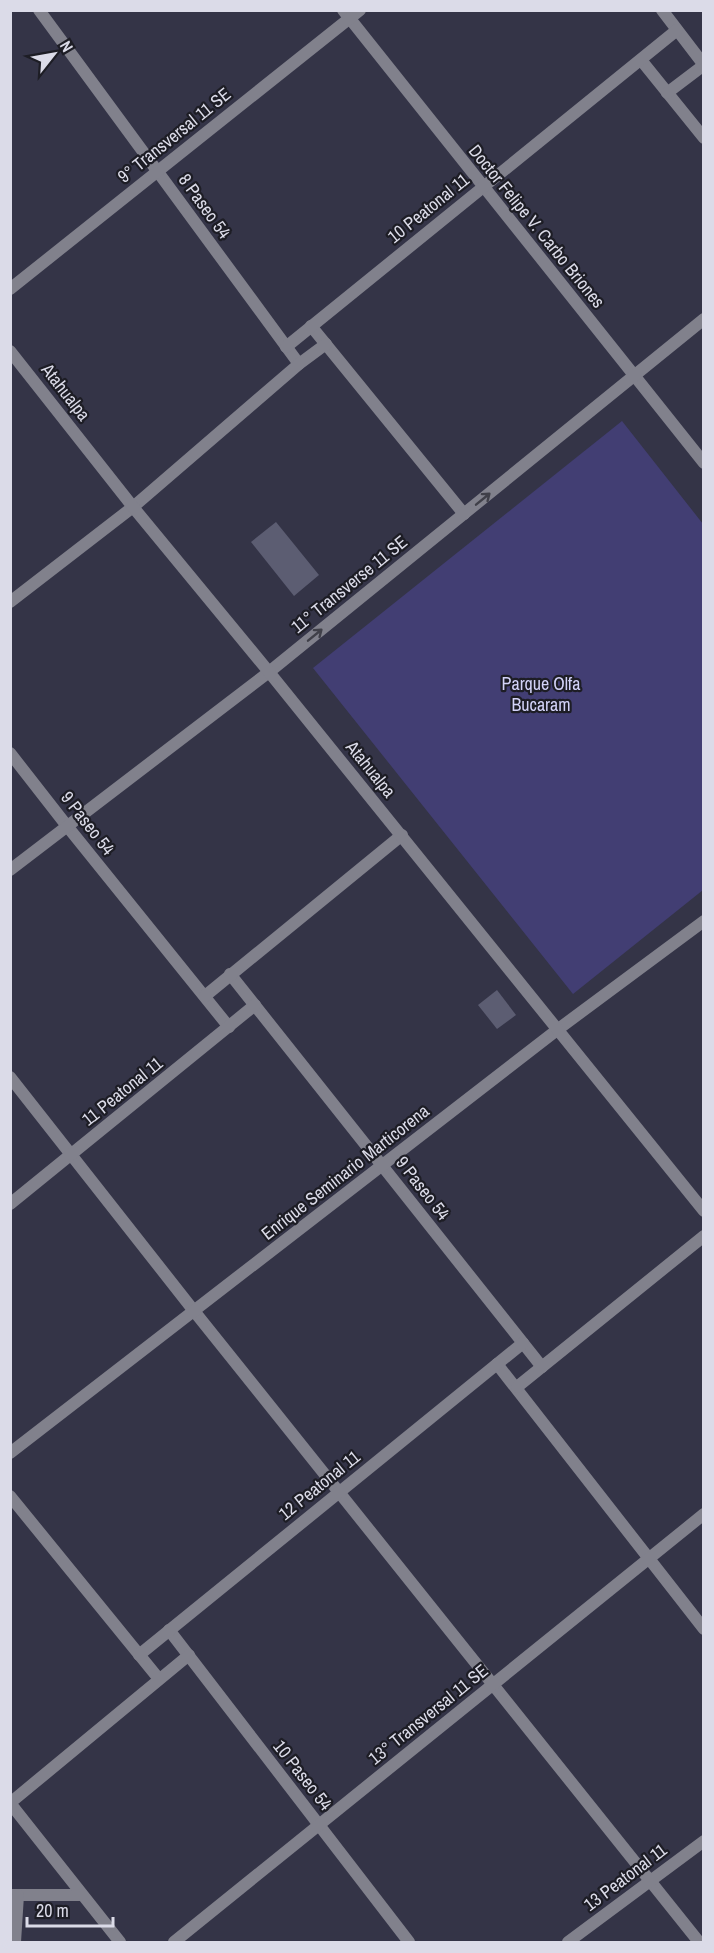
<svg xmlns="http://www.w3.org/2000/svg" width="714" height="1953" font-family="'Archivo Narrow',sans-serif">
  <style>
    .green { fill: #423e73 }
    .building { fill: #5c5d72 }
    .lines { fill: none; stroke-linecap: round; stroke-linejoin: round }
    .minor { stroke: #81818c; stroke-width: 12 }
    .tertiary { stroke: #81818c; stroke-width: 12 }
    .oneway { stroke: #404049 }
    .labels { text-anchor: middle; dominant-baseline: central; stroke-width: 4.5; stroke-linejoin: round; paint-order: stroke }
    .street-label { font-size: 18px; fill: #dbdbe8; stroke: #1d1d25 }
    .park-label { font-size: 18px; fill: #d3d3f8; stroke: #1d1d25 }
  </style>
  <rect width="100%" height="100%" fill="#343447"/>
  <polygon class="green" points="622,421 703,524 703,890 573,994 313,668"/>
  <g class="building">
    <polygon points="276,522 319,575 294,596 251,542"/>
    <polygon points="497,990 516,1015 497,1029 478,1005"/>
  </g>
  <g class="lines">
    <g class="minor">
      <polyline points="39,10 299,364"/>
      <polyline points="343,10 704,463"/>
      <polyline points="662,10 704,65"/>
      <polyline points="641,60 704,138"/>
      <polyline points="667,93 704,65"/>
      <polyline points="10,289 360,10"/>
      <polyline points="311,326 464,514"/>
      <polyline points="286,347 677,30"/>
      <polyline points="10,602 133,507 299,364 326,344"/>
      <polyline points="10,753 67,826 229,1027"/>
      <polyline points="10,870 269,672 704,319"/>
      <polyline points="230,974 542,1367"/>
      <polyline points="205,996 402,835"/>
      <polyline points="10,1077 194,1311 699,1942"/>
      <polyline points="10,1204 255,1005"/>
      <polyline points="497,1364 704,1629"/>
      <polyline points="517,1387 704,1236"/>
      <polyline points="10,1453 557,1030 704,921"/>
      <polyline points="10,1496 159,1679"/>
      <polyline points="169,1630 409,1942"/>
      <polyline points="139,1655 523,1343"/>
      <polyline points="10,1895 82,1895"/>
      <polyline points="15,1942 18,1895"/>
      <polyline points="120,1942 10,1803 189,1655"/>
      <polyline points="174,1942 704,1514"/>
      <polyline points="568,1942 704,1841"/>
    </g>
    <polyline class="tertiary" points="10,351 133,507 269,672 704,1211"/>
  </g>
  <defs><path id="oneway-shaft" d="M-6 0H5M1.5-3L5.5 0L1.5 3" fill="none" stroke-width="1.6" stroke-linecap="round" stroke-linejoin="round" transform="scale(1.5)"/></defs>
  <g class="oneway">
    <use href="#oneway-shaft" transform="translate(483 499) rotate(-39)"/>
    <use href="#oneway-shaft" transform="translate(315 635) rotate(-39)"/>
  </g>
  <g class="labels">
    <g class="street-label">
      <text transform="translate(174 135) rotate(-39)">9° Transversal 11 SE</text>
      <text transform="translate(205 206) rotate(54)">8 Paseo 54</text>
      <text transform="translate(428 208) rotate(-39)">10 Peatonal 11</text>
      <text transform="translate(537 226) rotate(51)">Doctor Felipe V. Carbo Briones</text>
      <text transform="translate(66 392) rotate(52)">Atahualpa</text>
      <text transform="translate(349 584) rotate(-39)">11° Transverse 11 SE</text>
      <text transform="translate(371 769) rotate(51)">Atahualpa</text>
      <text transform="translate(88 823) rotate(52)">9 Paseo 54</text>
      <text transform="translate(122 1091) rotate(-39)">11 Peatonal 11</text>
      <text transform="translate(345 1172) rotate(-38)">Enrique Seminario Marticorena</text>
      <text transform="translate(423 1188) rotate(52)">9 Paseo 54</text>
      <text transform="translate(319 1485) rotate(-39)">12 Peatonal 11</text>
      <text transform="translate(428 1714) rotate(-39)">13° Transversal 11 SE</text>
      <text transform="translate(303 1775) rotate(52)">10 Paseo 54</text>
      <text transform="translate(625 1877) rotate(-37)">13 Peatonal 11</text>
    </g>
    <g class="park-label">
      <text x="541" y="683">Parque Olfa<tspan x="541" dy="21">Bucaram</tspan></text>
    </g>
  </g>
  <rect width="714" height="1953" fill="none" stroke="#dbdbe8" stroke-width="24"/>
  <g transform="translate(54 54) rotate(59)" stroke="#1d1d25" stroke-width="4.5" paint-order="stroke">
  <path d="M0-4.5L10 22L0 15L-10 22Z" fill="#dbdbe8"/>
  <text y="-9" font-size="16" font-weight="bold" text-anchor="middle" fill="#dbdbe8">N</text>
  </g>
  <path d="M27 1917v9h86v-9" fill="none" stroke="#dbdbe8" stroke-width="3"/>
  <text x="36" y="1917" font-size="18" fill="#dbdbe8" stroke="#1d1d25" stroke-width="4.5" paint-order="stroke">20 m</text>
</svg>
